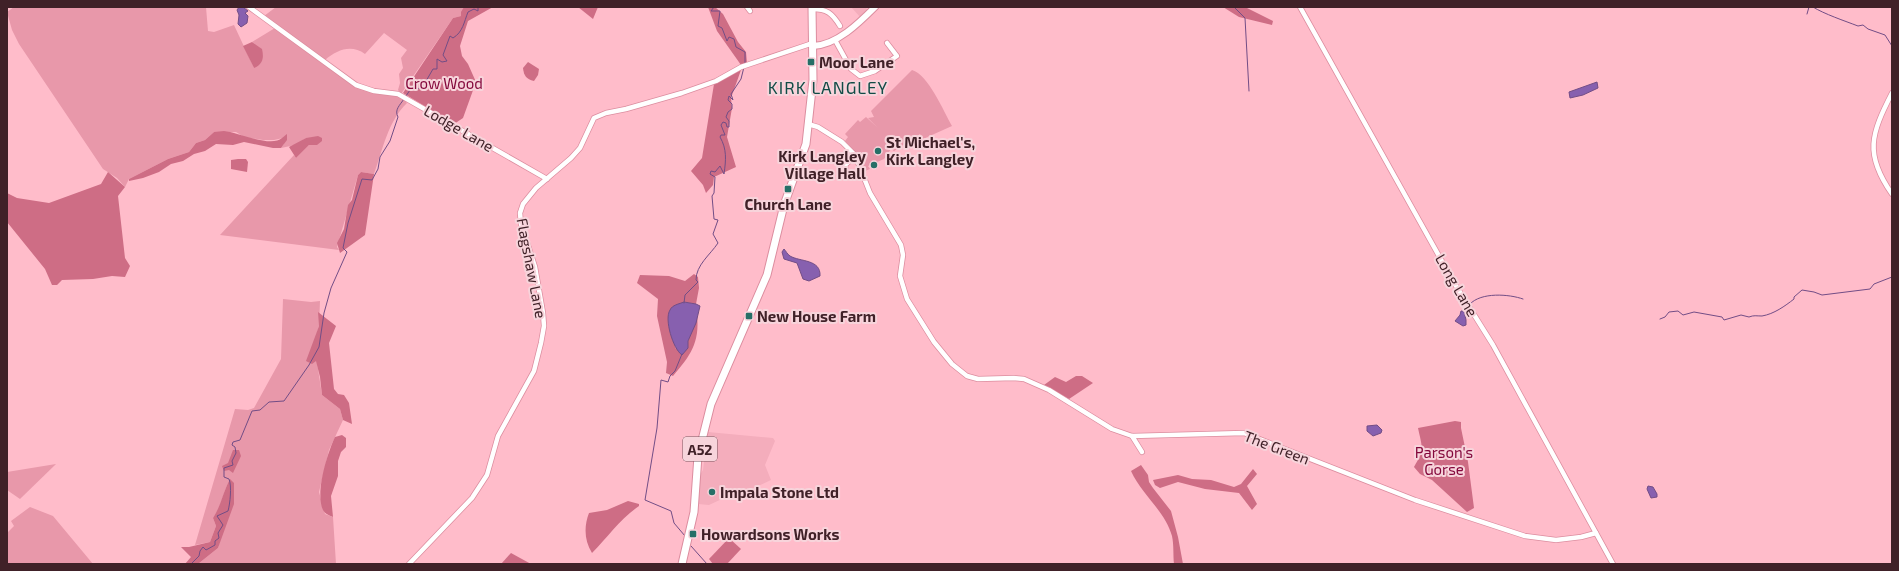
<svg xmlns="http://www.w3.org/2000/svg" width="1899" height="571" font-family="'Exo 2',sans-serif">
  <style>
    .built { fill: #f4adbc }
    .green { fill: #e898aa }
    .forest { fill: #ce6d85 }
    .water { fill: #8760af; stroke: #724d86 }
    .lines { fill: none; stroke-linecap: round; stroke-linejoin: round }
    .stream { stroke: #724d86; stroke-width: 1 }
    .minor-casing { stroke: #dc8d9f; stroke-width: 6 }
    .major-casing { stroke: #dc8d9f; stroke-width: 8 }
    .highway-casing { stroke: #dc8d9f; stroke-width: 9 }
    .minor { stroke: #fff; stroke-width: 4.5 }
    .major { stroke: #fff; stroke-width: 6 }
    .highway { stroke: #fff; stroke-width: 7 }
    .poi-dot { fill: #266f67; stroke: #f7d4db; stroke-width: 1.5 }
    .labels { text-anchor: middle; dominant-baseline: central; stroke-width: 4; stroke-linejoin: round; paint-order: stroke }
    .shield { fill: #f7d4db; stroke: #77575e; stroke-width: 1 }
    .shield-label { font-size: 14px; font-weight: bold; fill: #402128 }
    .poi-label { font-size: 15px; font-weight: bold; fill: #402128; stroke: #f7d4db; text-anchor: start }
    .park-label { font-size: 15px; fill: #84083c; stroke: #f7d4db }
    .street-label { font-size: 15px; fill: #402128; stroke: #f7d4db }
    .quarter-label { font-size: 17px; letter-spacing: 1px; fill: #104c46; stroke: #f7d4db }
  </style>
  <rect width="100%" height="100%" fill="#ffbcca"/>
  <g class="built">
    <polygon points="851,7 865,7 869,11 861,18"/>
    <polygon points="708,432 773,438 775,441 765,465 771,480 748,491 726,495 724,498 709,505 698,504 700,475 703,470"/>
  </g>
  <g class="green">
    <path d="M14 7H206L208 31 214 32 234 25 254 68 255 44 252 42 275 28 358 86 391 93 402 97 407 103C388 121 383 149 374 174L361 172 358 175 337 247 339 250 220 235 294 155 296 158 309 145 306 138 295 145 281 148 284 144 283 138 274 140H263L244 137 236 132H214L205 140 196 143 189 152 168 159 129 179 125 187 117 178 103 169 19 44 12 30 7 12Z"/>
    <path d="M276 7H464L461 16 453 18 401 94 398 90 400 83 399 74 403 68 401 58 407 50 384 33 365 54C351 44 337 50 325 60L264 16Z"/>
    <path d="M912 70C928 74 944 112 952 126L923 139 920 134 894 151 891 149 884 159 868 166 870 169 865 171 856 153 845 141 848 137 845 134 858 120 860 122 866 117 878 128 868 118 874 117 871 111Z"/>
    <path d="M283 299 311 302 320 301 319 326 314 343 322 395 340 409 343 420 329 450 319 492 325 514 333 517 336 564H198L218 548 221 537 230 479C223 492 222 506 213 518L216 526 210 542 195 545 235 409 248 410 254 408 281 359Z"/>
    <polygon points="56,464 20,499 7,490 7,472"/>
    <polygon points="30,507 53,516 93,564 7,564 7,533 14,526 11,521"/>
  </g>
  <g class="forest">
    <polygon points="464,7 493,7 468,21 460,46 462,56 468,64 476,82 463,118 454,124 403,93 453,18 461,16 461,12"/>
    <polygon points="578,7 598,7 593,19"/>
    <polygon points="708,7 715,7 723,14 738,42 746,52 747,63 741,65 717,31"/>
    <polygon points="1223,7 1245,7 1273,21 1272,25 1239,17"/>
    <path d="M252 42 262 49C264 58 263 64 254 68L243 46Z"/>
    <path d="M528 62 539 69 538 75 534 81C526 79 524 76 523 68Z"/>
    <polygon points="741,70 731,98 732,108 727,137 736,167 714,177 713,185 706,193 703,185 691,171 702,158 714,84"/>
    <path d="M224 131C237 132 271 148 282 138 284 137 285 135 287 134V140L281 148H273L244 142 233 145 216 144 205 151 194 154 183 161 171 164 159 172 143 178 129 181V179L168 159 189 152 196 143 205 140 214 132Z"/>
    <polygon points="318,136 322,138 322,141 317,145 309,145 296,158 289,147 306,138"/>
    <polygon points="238,159 246,159 248,162 247,172 231,169 231,160"/>
    <polygon points="108,172 125,187 118,196 125,258 130,266 125,277 112,276 93,279 62,280 57,285 52,285 45,269 7,222 7,193 17,198 49,203 101,184"/>
    <polygon points="361,172 374,174 365,235 340,253 337,243 344,229 348,205 352,200 358,175"/>
    <path d="M694 274 698 277 699 288 696 304 684 302 668 319 676 349 688 348V341L697 315C700 343 690 356 673 376L666 373 667 362 657 316 658 299 637 283 640 275 669 276 685 281Z"/>
    <polygon points="318,312 336,326 329,343 334,389 338,394 344,395 349,403 352,424 343,420 340,409 322,395 320,377 316,361 312,364 306,361 319,326"/>
    <polygon points="1076,376 1082,376 1093,383 1069,399 1044,385 1055,377 1066,382"/>
    <path d="M1455 421 1461 422V428L1468 462 1474 508 1467 512 1432 480 1420 474 1414 467C1425 449 1422 447 1418 428Z"/>
    <path d="M342 435 346 438V447L341 452 338 461V476L331 496 333 517C329 515 325 514 323 510 315 493 327 454 335 437Z"/>
    <polygon points="233,450 239,450 241,456 233,473 229,470 224,471 222,466 228,463"/>
    <path d="M1141 465 1148 475 1149 482 1153 488 1171 511 1178 537 1183 564H1174C1173 555 1174 545 1172 536 1165 511 1142 495 1131 471Z"/>
    <polygon points="1253,469 1257,474 1247,486 1257,504 1252,510 1239,493 1205,489 1178,482 1160,488 1155,485 1153,480 1178,475 1192,479 1211,480 1234,487 1241,484"/>
    <path d="M230 479 234 483V504L218 548 198 564H185L191 557 181 547H189L210 542 216 526 213 518C221 506 223 492 230 479Z"/>
    <path d="M628 501 639 504V506C620 519 608 537 592 553 584 540 584 526 589 513L607 510Z"/>
    <polygon points="729,538 741,549 727,564 713,564 709,559"/>
    <polygon points="511,553 531,564 501,564"/>
  </g>
  <g class="water">
    <polygon points="239,7 243,7 248,11 245,13 248,16 247,23 241,27 238,24 239,15 237,10"/>
    <polygon points="1597,82 1598,88 1583,95 1570,98 1569,92"/>
    <path d="M784 249C786 251 787 254 790 256 800 262 821 259 820 276L809 281 803 279 797 263 784 259 782 252Z"/>
    <path d="M684 302 696 304 700 306 696 323 688 341V348L682 355C673 349 664 319 670 310 672 305 679 304 684 302Z"/>
    <polygon points="1461,311 1464,311 1466,320 1466,325 1463,326 1455,321 1460,315"/>
    <polygon points="1377,425 1382,430 1381,433 1373,436 1367,431 1367,426"/>
    <polygon points="1648,486 1653,487 1657,494 1657,497 1651,498 1647,489"/>
  </g>
  <g class="lines">
    <g class="stream">
      <polyline points="714,7 711,11 720,11 718,26 722,28 727,41 729,37 734,39 736,47 745,52 745,64"/>
      <polyline points="1234,7 1245,18 1249,91"/>
      <path d="M1813 7C1824 14 1845 21 1858 26L1863 25 1868 29 1885 35 1892 46"/>
      <polyline points="1807,14 1809,7"/>
      <path d="M406 96 410 90 422 88 433 69H437V59L442 62 447 61 443 55 450 36 453 38C463 32 464 22 468 12L474 9 478 11V7"/>
      <path d="M684 303 685 295 698 282 696 280C696 265 710 255 718 243L713 234 718 220 714 219 712 196 714 193 715 177 710 174 711 171 715 172 720 166 724 174C726 160 727 149 720 137L721 135H725L721 125 723 122 726 123 727 127H729V121L726 117 728 112 732 109V104L728 100 729 96 733 100 731 94 741 79 744 67"/>
      <path d="M1470 304C1481 292 1509 294 1523 299"/>
      <polyline points="1464,311 1467,307"/>
      <path d="M1660 319 1665 317 1669 312 1678 311 1683 315 1694 312 1722 317 1724 320 1741 315 1749 317C1754 315 1756 316 1762 316 1774 314 1785 306 1794 299V297L1802 290 1814 292 1822 295 1870 289 1874 284 1892 277"/>
      <polyline points="682,354 675,371 670,376 668,382 661,380 657,428 645,500 671,511 674,523 685,536"/>
      <polyline points="691,546 707,564"/>
      <path d="M191 564 199 556 200 551 203 547 206 550 215 545V541L219 538 218 533 223 525 217 516 228 511C230 504 232 486 229 479L224 477V468L233 465 232 461 236 453 235 447 232 445 233 442 240 440 252 411 260 410 269 402 284 401 309 365 319 347 324 313 331 288 347 252 343 248 348 223 362 179 372 180 378 169 380 157 390 141 398 117C394 110 400 105 404 99"/>
    </g>
    <defs>
      <g id="minor">
        <polyline points="249,7 356,85 374,91 398,94 547,179"/>
        <polyline points="747,7 750,11"/>
        <polyline points="1300,7 1453,281 1493,345 1613,564"/>
        <path d="M812 9C827 9 832 13 840 26"/>
        <polyline points="835,40 851,69 860,76 875,71 897,56 887,43"/>
        <path d="M1892 93C1871 134 1864 154 1892 194"/>
        <polyline points="808,124 818,127 842,142 855,155 870,193 901,245 903,255 900,276 907,299 934,342 952,364 967,376 978,379 1014,378 1024,379 1049,390 1112,429 1132,436 1244,433 1415,500 1525,536 1556,540 1581,537 1596,533"/>
        <polyline points="847,174 845,165 855,156"/>
        <polyline points="1132,436 1142,452"/>
        <polyline points="409,564 472,498 487,475 498,436 534,371 541,343 544,326 543,313 535,267 521,224 520,213 523,204 536,188 571,158 580,148 594,118 606,113 626,109 682,93 716,81 741,67 813,43"/>
      </g>
      <path id="major" d="M813 46C837 45 859 23 875 7"/>
      <polyline id="highway" points="682,564 694,512 698,456 711,404 767,275 784,205 806,144 813,80 812,7"/>
    </defs>
    <use href="#minor" class="minor-casing"/>
    <use href="#major" class="major-casing"/>
    <use href="#highway" class="highway-casing"/>
    <use href="#minor" class="minor"/>
    <use href="#major" class="major"/>
    <use href="#highway" class="highway"/>
  </g>
  <g class="poi-dot">
    <rect x="807" y="58" width="8" height="8" rx="2"/>
    <circle cx="878" cy="151" r="4"/>
    <circle cx="874" cy="165" r="4"/>
    <rect x="784" y="185" width="8" height="8" rx="2"/>
    <rect x="745" y="312" width="8" height="8" rx="2"/>
    <circle cx="712" cy="492" r="4"/>
    <rect x="689" y="530" width="8" height="8" rx="2"/>
  </g>
  <g class="labels">
    <rect class="shield" x="683" y="437" width="34" height="24" rx="3"/>
    <g class="shield-label">
      <text x="700" y="449">A52</text>
    </g>
    <g class="poi-label">
      <text x="819" y="62">Moor Lane</text>
      <text x="886" y="142">St Michael's,<tspan x="886" dy="17">Kirk Langley</tspan></text>
      <text x="866" y="156" text-anchor="end">Kirk Langley<tspan x="866" dy="17">Village Hall</tspan></text>
      <text x="788" y="204" text-anchor="middle">Church Lane</text>
      <text x="757" y="316">New House Farm</text>
      <text x="720" y="492">Impala Stone Ltd</text>
      <text x="701" y="534">Howardsons Works</text>
    </g>
    <g class="park-label">
      <text x="444" y="83">Crow Wood</text>
      <text x="1444" y="452">Parson's<tspan x="1444" dy="17">Gorse</tspan></text>
    </g>
    <g class="street-label">
      <text transform="translate(459 128) rotate(30)">Lodge Lane</text>
      <text transform="translate(532 268) rotate(79)">Flagshaw Lane</text>
      <text transform="translate(1457 285) rotate(60)">Long Lane</text>
      <text transform="translate(1277 447) rotate(21)">The Green</text>
    </g>
    <g class="quarter-label">
      <text x="828" y="87">KIRK LANGLEY</text>
    </g>
  </g>
  <rect width="1899" height="571" fill="none" stroke="#402128" stroke-width="16"/>
</svg>
